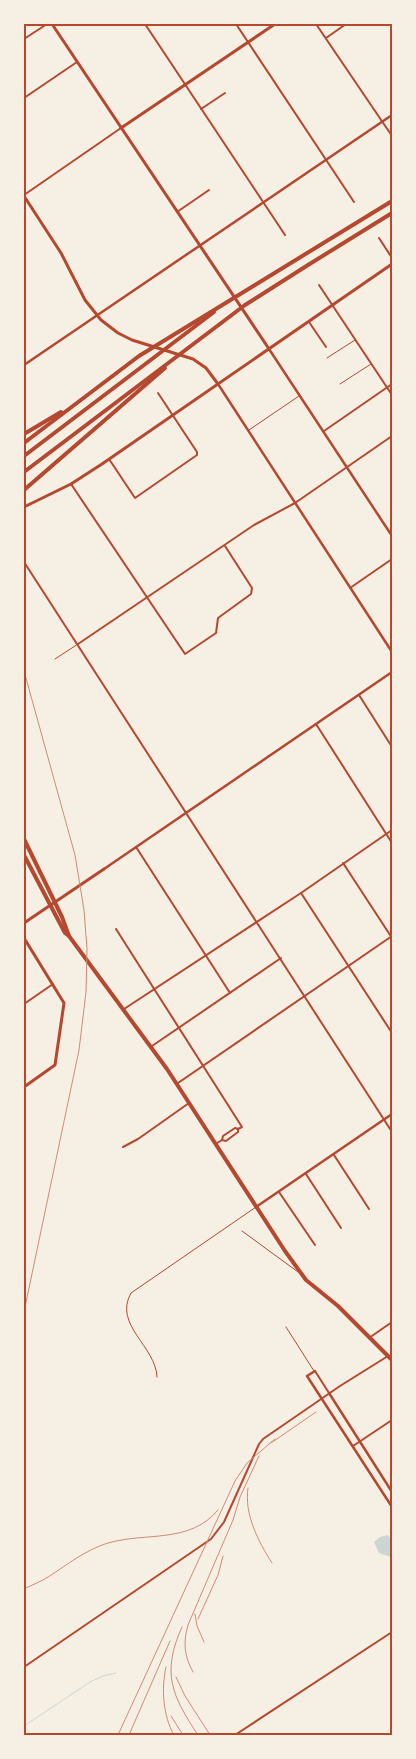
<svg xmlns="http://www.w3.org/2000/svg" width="416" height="1759" font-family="'Playfair Display',serif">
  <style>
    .water { fill: #c9d6d2 }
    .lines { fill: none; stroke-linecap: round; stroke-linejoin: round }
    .stream { stroke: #c9d6d2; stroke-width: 1 }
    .service { stroke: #b5482f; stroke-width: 1 }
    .minor { stroke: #b5482f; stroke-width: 2 }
    .tertiary { stroke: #b5482f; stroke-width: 2.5 }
    .secondary { stroke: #b5482f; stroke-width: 3 }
    .primary { stroke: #b5482f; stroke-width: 4 }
    .motorway { stroke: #b5482f; stroke-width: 4 }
    .rail { stroke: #cf8b77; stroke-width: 1 }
    .neatline { fill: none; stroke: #b5482f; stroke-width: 2 }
  </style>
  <rect width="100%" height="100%" fill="#f6efe4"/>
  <polygon class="water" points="388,1535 392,1541 391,1557 379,1553 374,1542 380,1537"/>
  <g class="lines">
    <polyline class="stream" points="24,1726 90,1682 103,1676 116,1673"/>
    <g class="service">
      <polyline points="327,358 355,340"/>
      <polyline points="340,384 371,364"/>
      <polyline points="249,430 299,396"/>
      <polyline points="55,659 78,644"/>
      <polyline points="242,1231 298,1272"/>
      <polyline points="286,1327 314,1371"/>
      <path d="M157 1377C156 1346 113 1325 131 1293L256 1207"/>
    </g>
    <g class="minor">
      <polyline points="145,24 285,235"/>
      <polyline points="236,24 354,202"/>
      <polyline points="316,24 392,136"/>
      <polyline points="326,38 346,24"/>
      <polyline points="24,39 47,24"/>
      <polyline points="24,98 77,62"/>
      <polyline points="201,109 225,93"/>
      <polyline points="24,195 121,128"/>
      <polyline points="177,212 209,190"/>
      <polyline points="379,238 392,258"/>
      <polyline points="319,285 392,395"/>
      <polyline points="309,322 326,347"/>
      <polyline points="324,431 392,384"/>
      <polyline points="109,459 135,498 197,455 197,452 158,393"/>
      <polyline points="71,484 185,654 216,633 218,618 251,594 252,588 225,546"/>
      <polyline points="24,562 392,1132"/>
      <polyline points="350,588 392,559"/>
      <polyline points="78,644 254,525 295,503 392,436"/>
      <polyline points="359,695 392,747"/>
      <polyline points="316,724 392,843"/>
      <polyline points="136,847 230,993"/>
      <polyline points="343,863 392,938"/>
      <polyline points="301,893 392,1033"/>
      <polyline points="116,929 242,1127 238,1129 235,1128 223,1136 222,1140 217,1143"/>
      <polyline points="24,1004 53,984"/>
      <polyline points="124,1009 301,893 392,830"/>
      <polyline points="152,1046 281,958"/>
      <polyline points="178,1083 392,936"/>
      <polyline points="222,1140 226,1141 238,1132 238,1129"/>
      <polyline points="123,1147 138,1139 189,1103"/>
      <polyline points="334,1155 369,1209"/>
      <polyline points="306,1174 341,1228"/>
      <polyline points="279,1192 315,1245"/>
      <polyline points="369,1338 392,1322"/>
      <polyline points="315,1371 329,1393"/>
      <polyline points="353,1446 392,1420"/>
      <polyline points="24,1667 211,1539 224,1522 259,1444 263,1439 340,1386 388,1356"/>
      <polyline points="235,1735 392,1632"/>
    </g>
    <g class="tertiary">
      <polyline points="269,349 392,536"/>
      <polyline points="24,365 392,115"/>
      <polyline points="218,384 392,652"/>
      <polyline points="104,869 392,672"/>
      <polyline points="256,1207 392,1114"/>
      <polyline points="315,1371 307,1376 392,1507"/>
      <polyline points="329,1393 392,1492"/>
    </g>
    <g class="secondary">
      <polyline points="52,24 269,349"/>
      <polyline points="121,128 275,24"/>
      <polyline points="24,196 61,253 85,300 101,320 118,333 132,340 193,359 206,368 218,384"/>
      <polyline points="24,507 71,484 102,464 392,264"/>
      <polyline points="24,923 104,869"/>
      <polyline points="24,938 64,1003 55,1065 24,1087"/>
    </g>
    <g class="primary">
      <polyline points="24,839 62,917 69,936"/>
      <polyline points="24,855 65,933 69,936 167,1069 285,1251 306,1280 338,1306 392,1360"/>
    </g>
    <g class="motorway">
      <polyline points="24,434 61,412"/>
      <polyline points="24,443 139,356 392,201"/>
      <polyline points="24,456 214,312"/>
      <polyline points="24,472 245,305 308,265 392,213"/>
      <polyline points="24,490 165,368"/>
    </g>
    <g class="rail">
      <polyline points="24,671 75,855 84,910 87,949 86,992 79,1050 24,1312"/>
      <polyline points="271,1443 316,1412"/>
      <path d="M248 1488C244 1514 258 1541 272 1563"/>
      <path d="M24 1589C32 1585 40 1582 48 1577 67 1565 85 1550 108 1543 146 1532 190 1544 218 1510"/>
      <polyline points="195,1614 197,1626 204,1642"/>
      <polyline points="198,1619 218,1575 223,1556"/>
      <path d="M182 1627C161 1673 172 1696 198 1735"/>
      <path d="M166 1667C161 1689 163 1716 174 1735"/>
      <path d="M193 1672C184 1656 183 1642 188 1625L233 1520 240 1497 259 1456"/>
      <polyline points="176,1677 185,1696 210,1735"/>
      <polyline points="171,1716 183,1735"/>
      <polyline points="118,1735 235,1481 247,1463 275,1439"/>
      <polyline points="129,1735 170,1641"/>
    </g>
  </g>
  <rect width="416" height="1759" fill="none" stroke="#f6efe4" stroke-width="50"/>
  <rect x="25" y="25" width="366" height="1709" class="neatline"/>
</svg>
